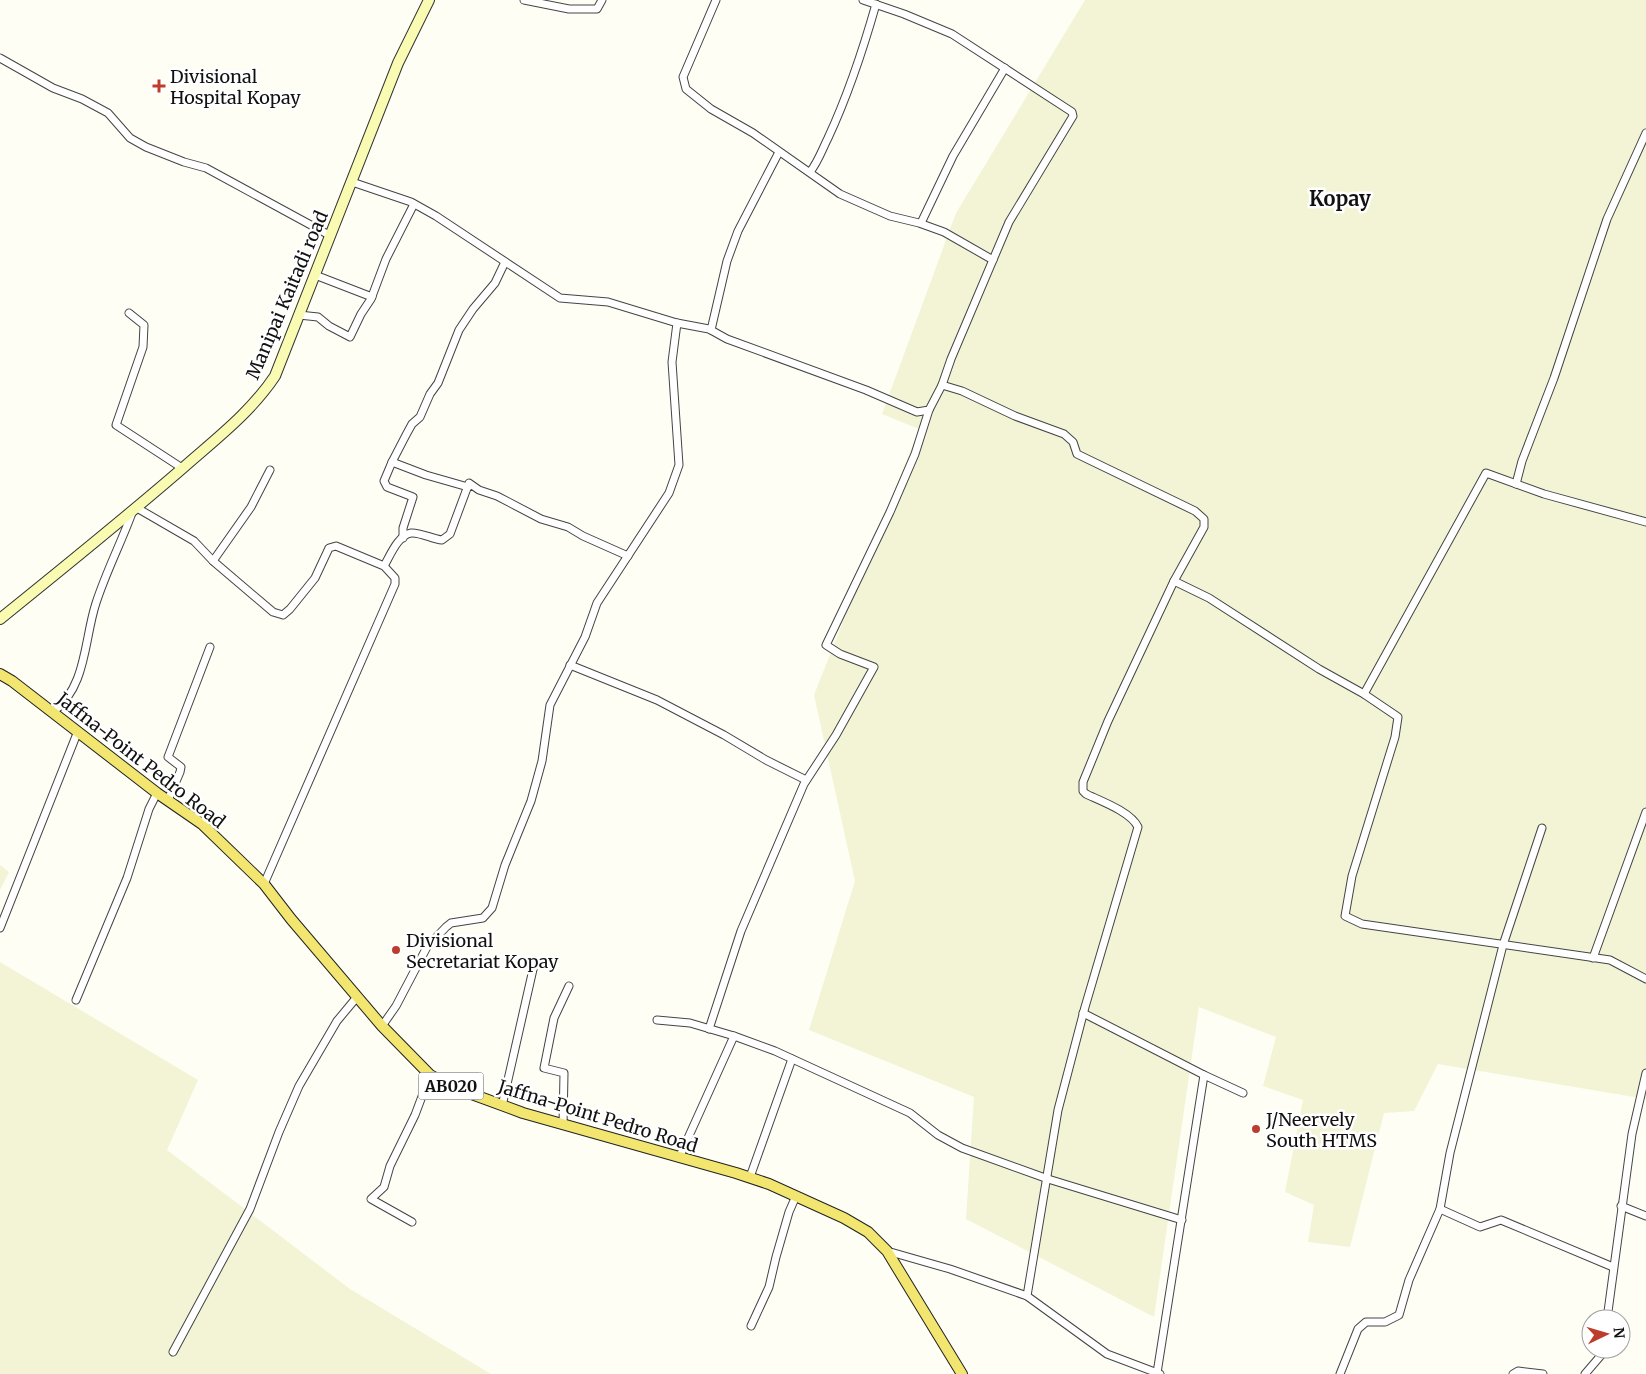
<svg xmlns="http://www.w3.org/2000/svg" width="1646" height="1374" font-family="Merriweather,serif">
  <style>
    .farmland { fill: #f2f4d5 }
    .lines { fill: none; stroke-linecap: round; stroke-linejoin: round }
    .minor-casing { stroke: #444; stroke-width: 9 }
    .secondary-casing { stroke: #333; stroke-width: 12 }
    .primary-casing { stroke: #222; stroke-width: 12 }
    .minor { stroke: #fff; stroke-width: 7 }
    .secondary { stroke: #f9fbb3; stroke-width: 10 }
    .primary { stroke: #f2e671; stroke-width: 10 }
    .poi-dot { fill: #bc3c2d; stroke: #fff; stroke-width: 2 }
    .labels { text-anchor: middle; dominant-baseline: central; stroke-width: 5; stroke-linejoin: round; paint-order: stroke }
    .shield { fill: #fff; stroke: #585858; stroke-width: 1 }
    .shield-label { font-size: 16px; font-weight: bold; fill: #111 }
    .poi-label { font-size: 18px; fill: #111; stroke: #fff; text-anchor: start }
    .street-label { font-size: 18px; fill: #111; stroke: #fff }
    .quarter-label { font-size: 20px; font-weight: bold; fill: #111; stroke: #fff }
  </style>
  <rect width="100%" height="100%" fill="#fefef5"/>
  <g class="farmland">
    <polygon points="1085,0 1646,0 1646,1099 1438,1064 1414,1111 1384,1113 1350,1247 1308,1242 1314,1205 1285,1192 1303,1100 1263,1086 1276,1037 1199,1007 1154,1317 966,1219 974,1097 809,1030 855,881 814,695 919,429 882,414 956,213"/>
    <polygon points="0,865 9,872 0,890"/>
    <polygon points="0,962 198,1080 167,1150 350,1289 491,1374 0,1374"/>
  </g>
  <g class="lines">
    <defs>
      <g id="minor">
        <polyline points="524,0 569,9 597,9 602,0"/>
        <polyline points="716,0 683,77 686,89 711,109 753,133 840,194 890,216 919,223 944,232 993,260"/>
        <polyline points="863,0 904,14 952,34 1072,112 1073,116 1009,222 951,359 942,385"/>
        <polyline points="0,58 53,88 82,99 108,113 130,138 146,147 184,162 206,168 331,236"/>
        <path d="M810 172C818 162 822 150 828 138 848 95 863 50 876 4"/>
        <polyline points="352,182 411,202 436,216 560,298 608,302 677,323 709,329 727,339 866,390 917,412 929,410 942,385 962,391 1015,416 1064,434 1073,442 1077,454 1195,511 1204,519 1204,527 1174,581 1209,598 1319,669 1364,694 1398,717 1395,737 1352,876 1345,916 1362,924 1610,960 1646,979"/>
        <polyline points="921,223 953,156 1005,68"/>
        <polyline points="315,275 372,297"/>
        <polyline points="129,313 144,325 143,347 116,425 182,468"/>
        <polyline points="299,315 318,317 329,326 350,337 361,314 371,299 386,259 414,204"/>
        <polyline points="711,330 727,261 738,231 779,152"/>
        <polyline points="392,462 426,475 468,487"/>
        <polyline points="1516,484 1522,461 1554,378 1607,219 1646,133"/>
        <polyline points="137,508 194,541 213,561 273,612 283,615 290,609 315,578 329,548 336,546 384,566 395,578 395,584 264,884"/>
        <polyline points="403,538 403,528 413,497 387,487 384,481 392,462 406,435 412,424 420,417 430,394 438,383 459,330 473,309 495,283 505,262"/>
        <polyline points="213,561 251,507 270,470"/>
        <path d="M384 566C390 556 398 535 411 533 419 532 433 539 442 540L450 534 469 483 479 490 497 496 541 519 568 527 583 536 628 556"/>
        <polyline points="570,665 657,700 724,735 766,760 806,780"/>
        <polyline points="1364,694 1486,473 1544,494 1646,522"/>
        <path d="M53 712C87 687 84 639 96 603 106 572 121 543 132 513"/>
        <polyline points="168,800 180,772 181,767 168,757 210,647"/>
        <polyline points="0,928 78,731"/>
        <polyline points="1593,958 1646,812"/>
        <polyline points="76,1000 127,878 149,809 157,793"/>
        <polyline points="1083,1013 1204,1075"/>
        <polyline points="657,1020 690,1023 734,1036 775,1051 910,1113 938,1135 962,1148 1048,1179 1182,1220"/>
        <polyline points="382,1026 396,1006 427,947 446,927 451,923 483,918 492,908 505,865 531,801 542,761 550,705 585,637 597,603 669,493 679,465 672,362 677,323"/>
        <polyline points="709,1029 741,931 804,784 836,735 874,667 840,654 826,645 890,512 915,454 929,410"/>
        <polyline points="502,1106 534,965"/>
        <polyline points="563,1125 564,1073 544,1068 554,1018 569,986"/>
        <polyline points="679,1158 734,1036"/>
        <polyline points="750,1177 792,1059"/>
        <polyline points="1621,1206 1646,1216"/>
        <polyline points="1440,1209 1480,1227 1501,1220 1613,1267"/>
        <polyline points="412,1222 371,1199 384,1187 390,1166 415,1115 430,1075"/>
        <polyline points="887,1251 950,1269 1027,1296 1107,1354 1160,1374"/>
        <path d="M1027 1296 1058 1110 1085 1007 1138 827C1131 812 1101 801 1086 794L1083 791V782L1108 721 1174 581"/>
        <polyline points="1607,1319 1632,1134 1646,1073"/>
        <polyline points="751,1326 769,1287 776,1257 789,1212 796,1196"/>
        <polyline points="173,1352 250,1209 279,1132 299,1086 337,1021 357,997"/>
        <polyline points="1157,1373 1204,1075 1243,1093"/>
        <polyline points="1340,1374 1358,1329 1366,1322 1385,1322 1399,1315 1409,1280 1440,1209 1450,1153 1503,945 1542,828"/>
        <polyline points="1513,1374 1518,1371 1543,1374"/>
        <polyline points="1585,1374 1603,1353 1603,1349"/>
      </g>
      <path id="secondary" d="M0 619C62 569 124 519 184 467 217 438 251 412 275 376L398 63 429 0"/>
      <polyline id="primary" points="0,674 12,681 157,793 202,824 264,884 291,919 382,1026 430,1075 450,1086 523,1113 736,1173 769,1184 844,1218 868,1232 887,1251 962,1374"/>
    </defs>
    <use href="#minor" class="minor-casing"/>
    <use href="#secondary" class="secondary-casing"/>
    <use href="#primary" class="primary-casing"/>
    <use href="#minor" class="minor"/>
    <use href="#secondary" class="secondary"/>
    <use href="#primary" class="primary"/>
  </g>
  <g class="poi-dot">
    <path d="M156.5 78.5h5v5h5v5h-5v5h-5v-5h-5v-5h5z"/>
    <circle cx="396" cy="950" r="5"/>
    <circle cx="1256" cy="1129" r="5"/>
  </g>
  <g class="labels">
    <rect class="shield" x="418.5" y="1072.5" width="65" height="27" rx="4"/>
    <g class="shield-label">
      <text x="451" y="1086">AB020</text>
    </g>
    <g class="poi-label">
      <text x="170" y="76">Divisional<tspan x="170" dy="21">Hospital Kopay</tspan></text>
      <text x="406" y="940">Divisional<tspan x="406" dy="21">Secretariat Kopay</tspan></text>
      <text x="1266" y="1119">J/Neervely<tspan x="1266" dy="21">South HTMS</tspan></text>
    </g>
    <g class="street-label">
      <text transform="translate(287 295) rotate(-67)">Manipai Kaitadi road</text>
      <text transform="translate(141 760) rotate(38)">Jaffna-Point Pedro Road</text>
      <text transform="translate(598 1116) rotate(17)">Jaffna-Point Pedro Road</text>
    </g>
    <g class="quarter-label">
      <text x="1340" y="198">Kopay</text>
    </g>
  </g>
  <g transform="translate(1606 1334) rotate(85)"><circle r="24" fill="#ffffff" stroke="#a0a0a0"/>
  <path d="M0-4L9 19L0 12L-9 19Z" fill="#bc3c2d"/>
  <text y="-8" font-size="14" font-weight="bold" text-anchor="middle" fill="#111111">N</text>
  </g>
</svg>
